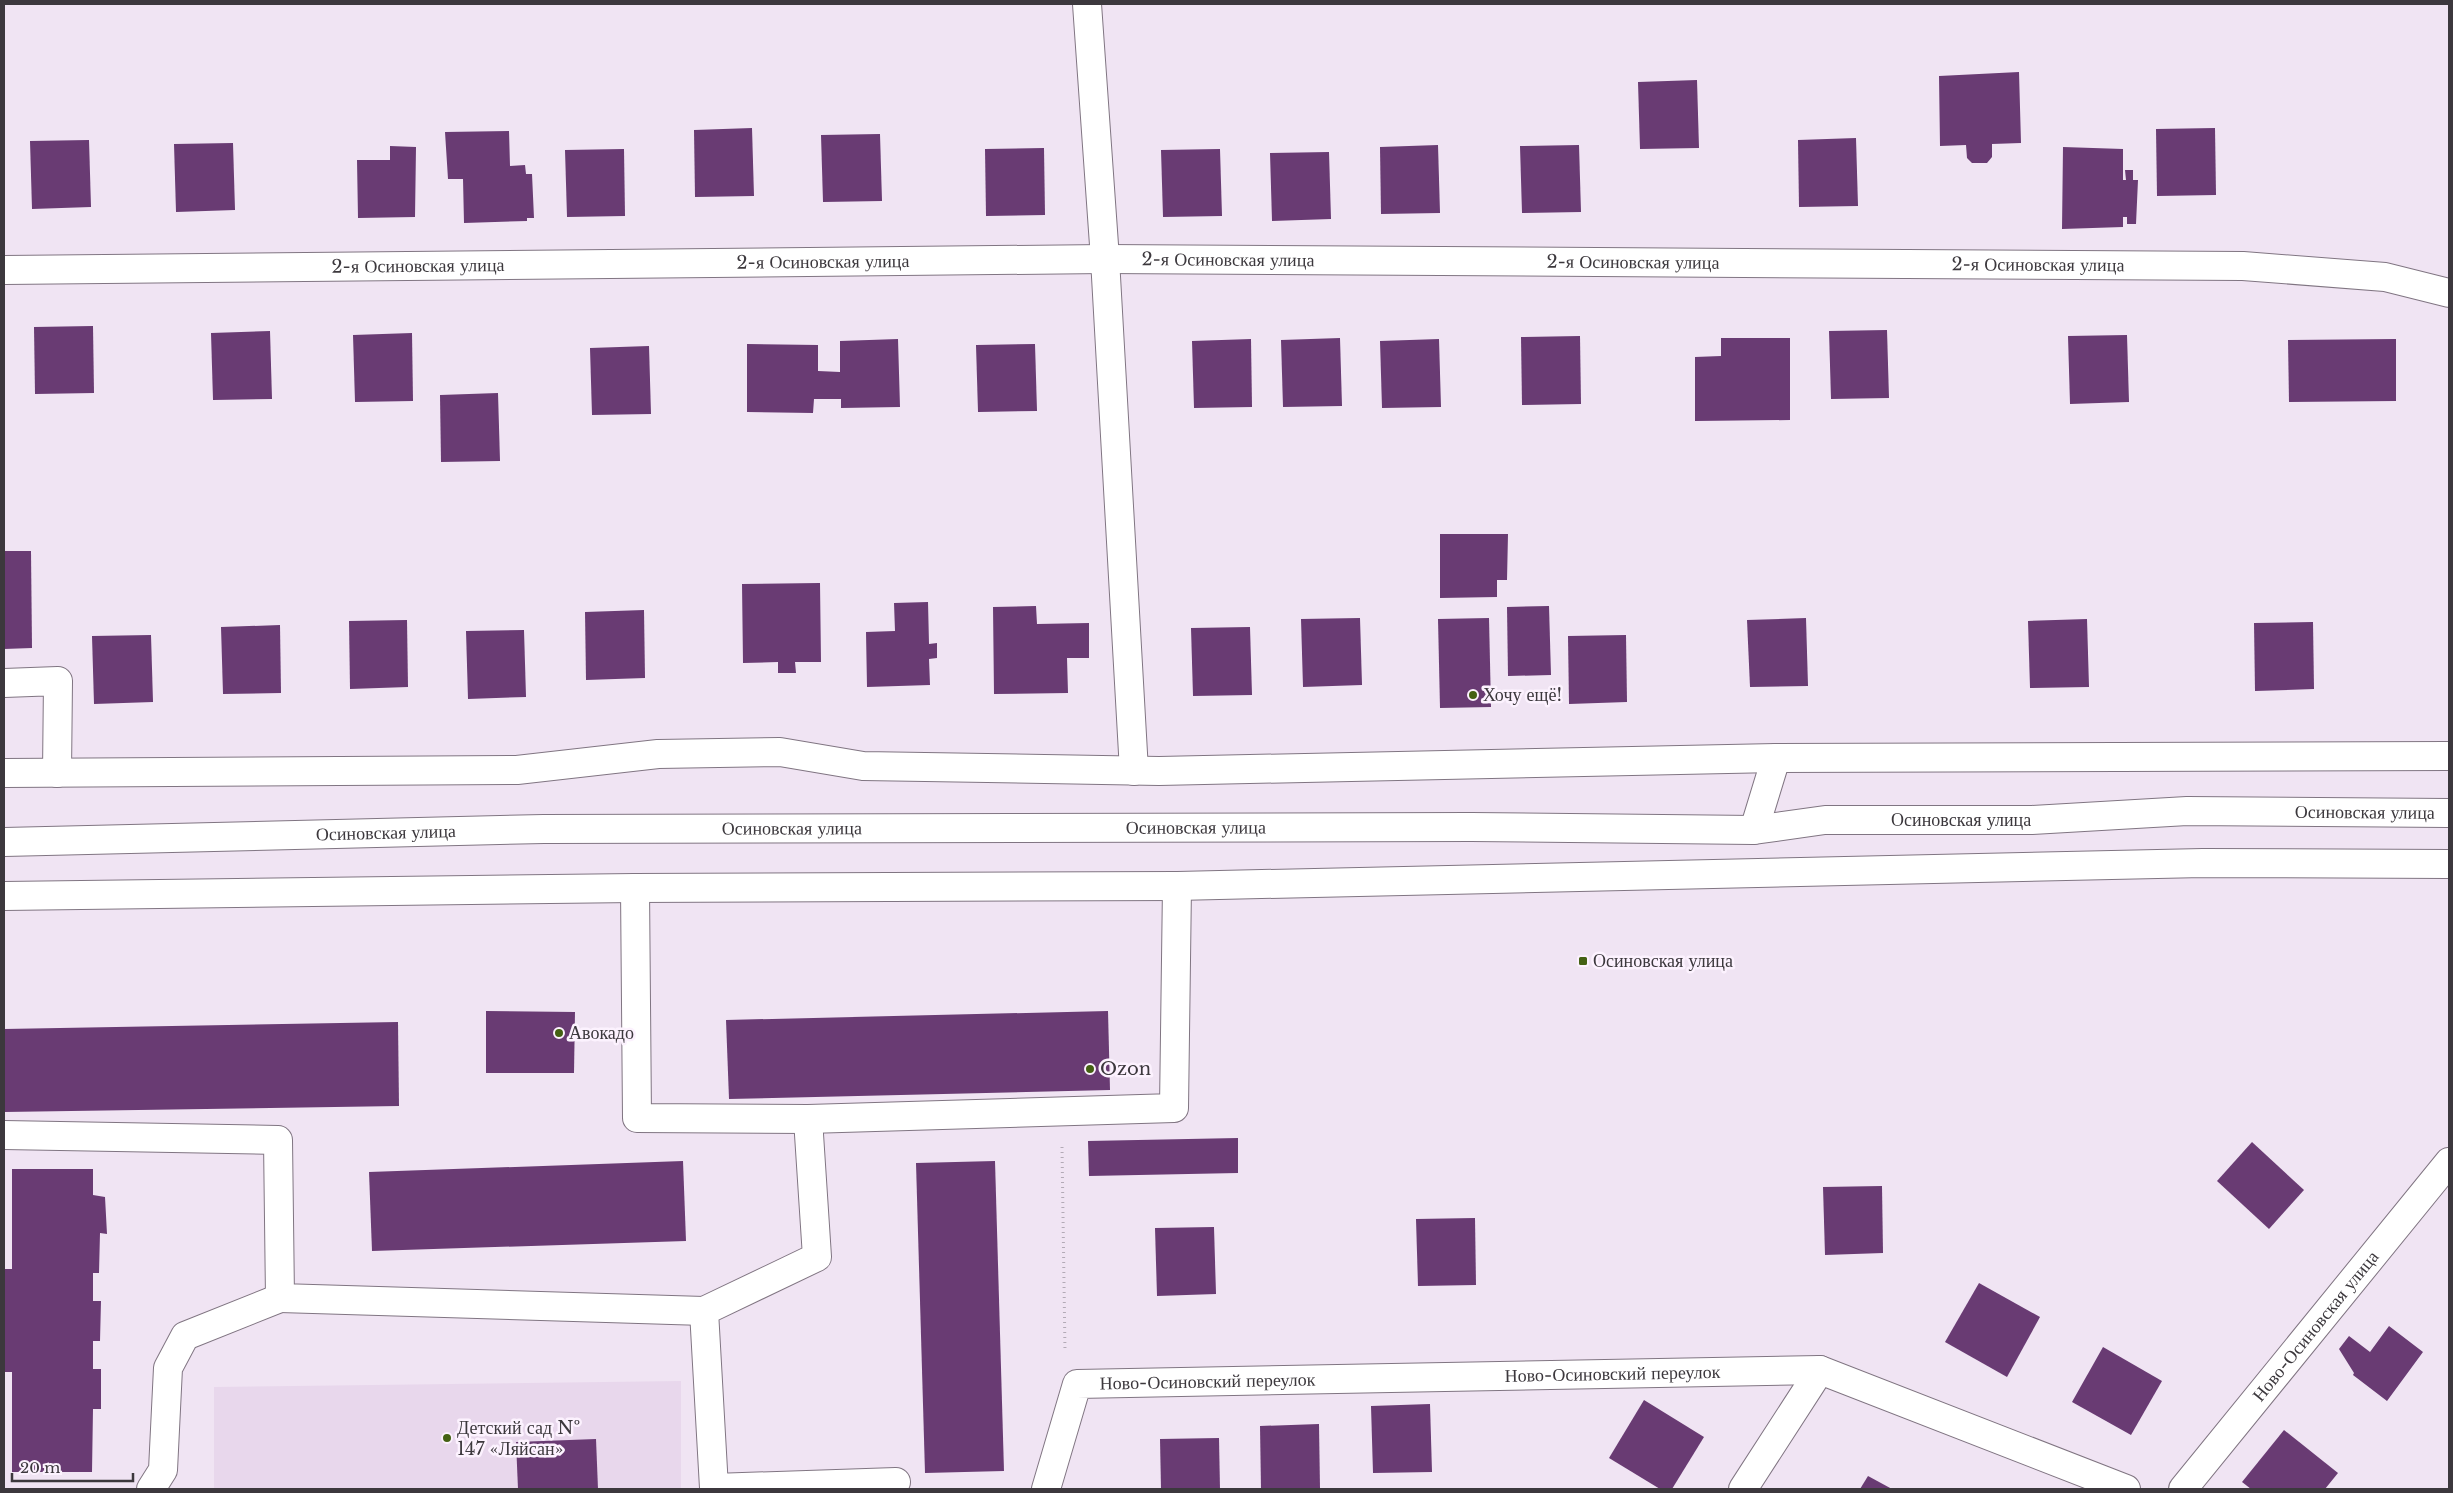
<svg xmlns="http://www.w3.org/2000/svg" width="2453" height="1493" font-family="'Libre Baskerville',serif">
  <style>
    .built { fill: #e8d7ec }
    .building { fill: #693b73 }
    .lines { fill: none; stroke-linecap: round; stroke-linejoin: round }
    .minor-casing { stroke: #807582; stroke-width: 30 }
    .path { stroke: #b3aab6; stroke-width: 3; stroke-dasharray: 1 4; stroke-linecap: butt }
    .minor { stroke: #fff; stroke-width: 28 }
    .poi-dot { fill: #446113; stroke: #fcf2fe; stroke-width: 2 }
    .labels { text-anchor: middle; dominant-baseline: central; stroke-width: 5; stroke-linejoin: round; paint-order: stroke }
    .street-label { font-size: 18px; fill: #3c383d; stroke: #fcf2fe }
    .poi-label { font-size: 18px; fill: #3c383d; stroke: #fcf2fe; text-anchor: start }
  </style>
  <rect width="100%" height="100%" fill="#f0e4f3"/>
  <polygon class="built" points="681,1381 681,1489 214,1489 214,1387"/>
  <g class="building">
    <polygon points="2019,72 2021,143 1992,144 1992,157 1987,163 1972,163 1967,158 1966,145 1940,146 1939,76"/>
    <polygon points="1697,80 1699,148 1640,149 1638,82"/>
    <polygon points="752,128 754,196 695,197 694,130"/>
    <polygon points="2215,128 2216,195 2157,196 2156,129"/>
    <polygon points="509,131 510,166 525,165 526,174 532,174 534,218 527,218 527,221 464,223 463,179 448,179 445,132"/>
    <polygon points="880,134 882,201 823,202 821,135"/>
    <polygon points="1856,138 1858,206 1799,207 1798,140"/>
    <polygon points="89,140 91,207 32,209 30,141"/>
    <polygon points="233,143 235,210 176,212 174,144"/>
    <polygon points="1438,145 1440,213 1381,214 1380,147"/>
    <polygon points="1579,145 1581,212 1522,213 1520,146"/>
    <polygon points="390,146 416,147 415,217 358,218 357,160 390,160"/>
    <polygon points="2063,147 2123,149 2123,180 2126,180 2125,170 2133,170 2133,180 2138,180 2136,224 2127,224 2127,217 2123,217 2123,227 2062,229"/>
    <polygon points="1044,148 1045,215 986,216 985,149"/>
    <polygon points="624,149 625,216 567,217 565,150"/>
    <polygon points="1220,149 1222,216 1163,217 1161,150"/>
    <polygon points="1329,152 1331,219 1272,221 1270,153"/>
    <polygon points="93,326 94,393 35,394 34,327"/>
    <polygon points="1887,330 1889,398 1831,399 1829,331"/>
    <polygon points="270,331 272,399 213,400 211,333"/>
    <polygon points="412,333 413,401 355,402 353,335"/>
    <polygon points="2127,335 2129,402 2070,404 2068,336"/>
    <polygon points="1580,336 1581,404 1522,405 1521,337"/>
    <polygon points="1340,338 1342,406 1283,407 1281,340"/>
    <polygon points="1721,338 1790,338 1790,420 1695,421 1695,357 1721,356"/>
    <polygon points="898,339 900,407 841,408 841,399 814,399 813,413 747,412 747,344 818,345 818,371 840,372 840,341"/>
    <polygon points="1251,339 1252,407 1194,408 1192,341"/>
    <polygon points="1439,339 1441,407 1382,408 1380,341"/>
    <polygon points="2396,339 2396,401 2289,402 2288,340"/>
    <polygon points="1035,344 1037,411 978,412 976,345"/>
    <polygon points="649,346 651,414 592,415 590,348"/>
    <polygon points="498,393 500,461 441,462 440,395"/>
    <polygon points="1440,534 1508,534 1507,580 1497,580 1497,597 1440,598"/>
    <polygon points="4,551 31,551 32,648 4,649"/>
    <polygon points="820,583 821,662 795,662 796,673 778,673 778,662 743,663 742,584"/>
    <polygon points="928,602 929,644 937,643 937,658 929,659 930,685 867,687 866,632 895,631 894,603"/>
    <polygon points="1036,606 1037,624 1089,623 1089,658 1067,658 1068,693 994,694 993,607"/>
    <polygon points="1549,606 1551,675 1508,676 1507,607"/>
    <polygon points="644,610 645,678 586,680 585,612"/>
    <polygon points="1360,618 1362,685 1303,687 1301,619"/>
    <polygon points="1489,618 1491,707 1440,708 1438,619"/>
    <polygon points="1806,618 1808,686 1750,687 1747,620"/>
    <polygon points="2087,619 2089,687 2030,688 2028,621"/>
    <polygon points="407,620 408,687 350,689 349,621"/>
    <polygon points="2313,622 2314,689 2255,691 2254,623"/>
    <polygon points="280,625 281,693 223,694 221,627"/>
    <polygon points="1250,627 1252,695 1193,696 1191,628"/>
    <polygon points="524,630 526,697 468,699 466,631"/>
    <polygon points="151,635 153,702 94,704 92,636"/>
    <polygon points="1626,635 1627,702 1569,704 1568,636"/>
    <polygon points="486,1011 575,1012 574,1073 486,1073"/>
    <polygon points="1108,1011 1110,1090 729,1099 726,1020"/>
    <polygon points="398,1022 399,1106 4,1112 4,1029"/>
    <polygon points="1238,1138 1238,1173 1089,1176 1088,1141"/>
    <polygon points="2252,1142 2304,1190 2269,1229 2217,1181"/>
    <polygon points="683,1161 686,1241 372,1251 369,1172"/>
    <polygon points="995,1161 1004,1471 925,1473 916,1163"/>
    <polygon points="12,1169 93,1169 93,1195 105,1197 107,1234 100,1233 99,1273 93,1273 93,1301 101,1301 100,1341 93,1341 93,1369 101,1369 101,1409 93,1409 92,1472 12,1472 12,1372 5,1372 5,1269 12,1269"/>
    <polygon points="1882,1186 1883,1253 1825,1255 1823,1187"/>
    <polygon points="1475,1218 1476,1285 1418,1286 1416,1219"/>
    <polygon points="1214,1227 1216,1294 1157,1296 1155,1228"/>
    <polygon points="1979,1283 2040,1317 2007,1377 1945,1342"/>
    <polygon points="2389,1326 2423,1352 2387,1401 2353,1375 2354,1373 2339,1349 2349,1336 2370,1352"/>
    <polygon points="2103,1347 2162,1381 2131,1435 2072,1402"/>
    <polygon points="1644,1400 1704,1437 1672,1489 1660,1489 1609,1458"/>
    <polygon points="1430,1404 1432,1472 1373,1473 1371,1406"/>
    <polygon points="1319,1424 1320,1489 1261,1489 1260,1426"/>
    <polygon points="2284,1430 2338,1473 2325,1489 2251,1489 2242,1482"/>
    <polygon points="1219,1438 1220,1489 1161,1489 1160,1439"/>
    <polygon points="596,1439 598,1489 518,1489 516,1442"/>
    <polygon points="1868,1476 1892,1489 1860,1489"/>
  </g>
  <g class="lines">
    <defs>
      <g id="minor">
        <polyline points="1087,4 1105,259 1134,771"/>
        <path id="s1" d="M4 270 1105 259 2243 266 2385 277 2449 293"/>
        <polyline points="4,683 58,681 57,773"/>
        <polyline points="4,773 517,770 658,754 780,752 863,766 1159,771 1776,758 2449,756"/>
        <polyline points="1754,830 1776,758"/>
        <path id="s2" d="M4 842 544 829 1471 827 1754 830 1825 820H2032L2187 811 2449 813"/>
        <polyline points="635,888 637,1118 808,1119 1174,1108 1177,886"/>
        <polyline points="4,896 635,888 1177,886 2203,863 2449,864"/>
        <polyline points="808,1119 817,1257 704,1311 714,1488 896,1482"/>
        <polyline points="4,1135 278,1140 280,1298 704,1311"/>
        <polyline points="151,1489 163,1470 168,1368 185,1336 280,1298"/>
        <path id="s3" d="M1046 1489 1077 1384 1820 1370 2126 1489"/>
        <polyline points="1743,1489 1820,1370"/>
        <path id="s4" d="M2183 1489 2449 1162"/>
      </g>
    </defs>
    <use href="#minor" class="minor-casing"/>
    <polyline class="path" points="1062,1147 1065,1351"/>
    <use href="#minor" class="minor"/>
  </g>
  <g class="poi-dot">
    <circle cx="1473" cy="695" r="5"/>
    <rect x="1578" y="956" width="10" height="10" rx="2.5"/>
    <circle cx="559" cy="1033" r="5"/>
    <circle cx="1090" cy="1069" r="5"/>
    <circle cx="447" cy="1438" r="5"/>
  </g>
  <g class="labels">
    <g class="street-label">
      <text stroke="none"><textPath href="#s1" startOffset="1224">2-я Осиновская улица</textPath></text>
      <text stroke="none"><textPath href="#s1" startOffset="1629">2-я Осиновская улица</textPath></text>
      <text stroke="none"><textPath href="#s1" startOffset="819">2-я Осиновская улица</textPath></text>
      <text stroke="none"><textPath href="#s1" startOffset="2034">2-я Осиновская улица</textPath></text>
      <text stroke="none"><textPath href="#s1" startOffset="414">2-я Осиновская улица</textPath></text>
      <text stroke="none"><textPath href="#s2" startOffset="2362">Осиновская улица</textPath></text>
      <text stroke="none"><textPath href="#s2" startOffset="1958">Осиновская улица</textPath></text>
      <text stroke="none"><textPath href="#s2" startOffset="788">Осиновская улица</textPath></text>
      <text stroke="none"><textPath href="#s2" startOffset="1192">Осиновская улица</textPath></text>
      <text stroke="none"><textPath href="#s2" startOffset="382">Осиновская улица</textPath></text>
      <text stroke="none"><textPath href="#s4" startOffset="210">Ново-Осиновская улица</textPath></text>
      <text stroke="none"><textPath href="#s3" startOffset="645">Ново-Осиновский переулок</textPath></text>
      <text stroke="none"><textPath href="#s3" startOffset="240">Ново-Осиновский переулок</textPath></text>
    </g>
    <g class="poi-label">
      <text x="1483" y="695">Хочу ещё!</text>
      <text x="1593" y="961">Осиновская улица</text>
      <text x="569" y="1033">Авокадо</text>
      <text x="1100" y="1069">Ozon</text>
      <text x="457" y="1428">Детский сад №<tspan x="457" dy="21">147 «Ляйсан»</tspan></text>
    </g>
  </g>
  <rect width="2453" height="1493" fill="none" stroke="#3c383d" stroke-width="10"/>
  <path d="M12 1473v8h121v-8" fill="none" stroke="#3c383d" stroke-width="2.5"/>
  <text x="20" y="1473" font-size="15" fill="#3c383d" stroke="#fcf2fe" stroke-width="4" paint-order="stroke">20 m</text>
</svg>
